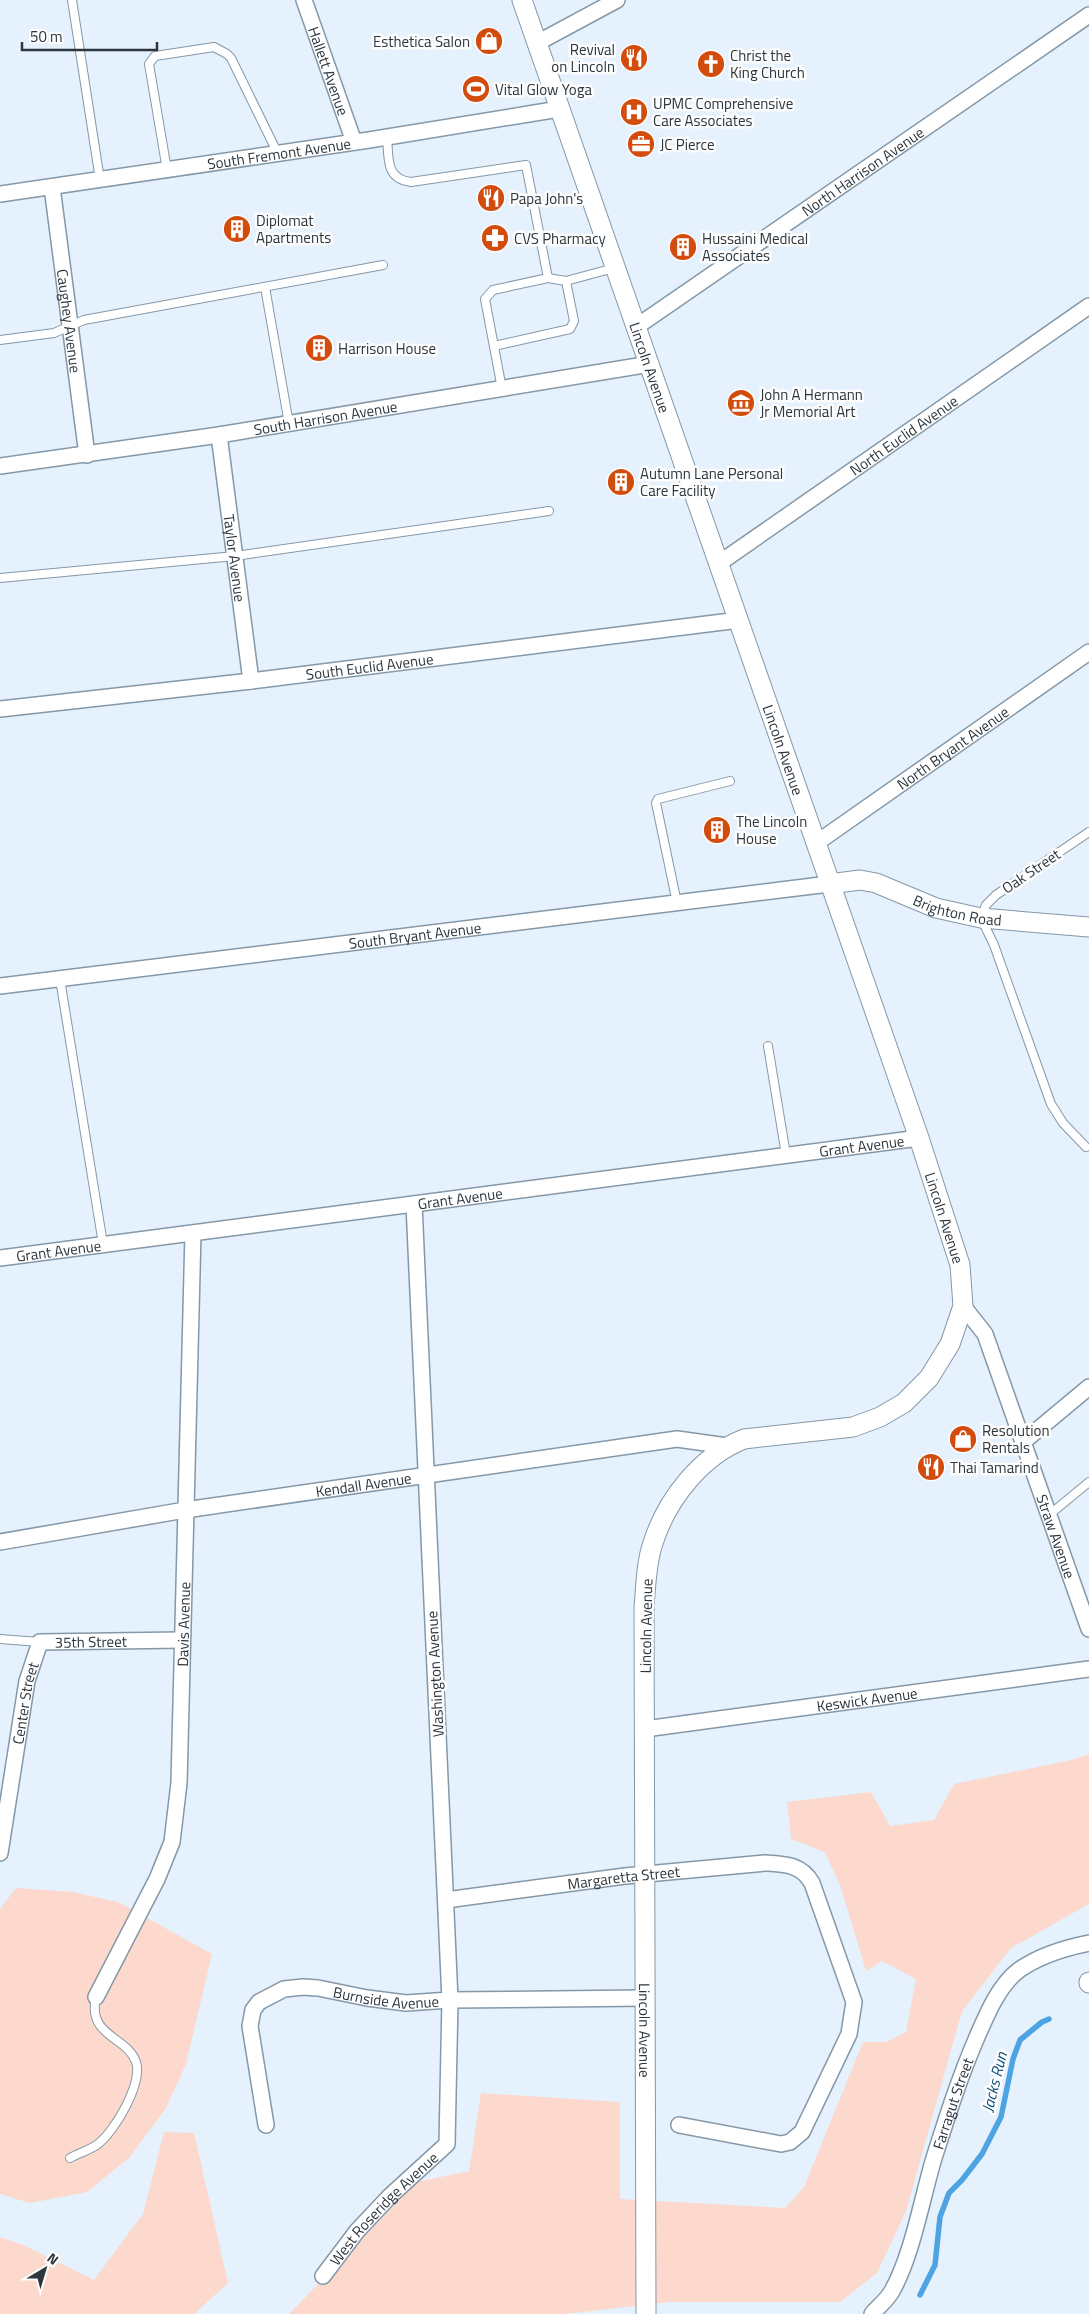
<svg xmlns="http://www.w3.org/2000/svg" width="1089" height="2314" font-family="'Titillium Web',sans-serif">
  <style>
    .green { fill: #fcd9cc }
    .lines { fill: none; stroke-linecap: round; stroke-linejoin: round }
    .stream { stroke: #4ea3e2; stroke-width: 5.5 }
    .service-casing { stroke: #8498a8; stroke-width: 10 }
    .minor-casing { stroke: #8498a8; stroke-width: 18 }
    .tertiary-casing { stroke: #8498a8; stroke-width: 21 }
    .service { stroke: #fff; stroke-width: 8 }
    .minor { stroke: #fff; stroke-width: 15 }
    .tertiary { stroke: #fff; stroke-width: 19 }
    .labels { text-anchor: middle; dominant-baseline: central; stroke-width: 5; stroke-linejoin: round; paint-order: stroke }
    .poi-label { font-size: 15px; fill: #2d363d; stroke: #fdfdfd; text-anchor: start }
    .street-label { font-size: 15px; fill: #2d363d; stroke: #fdfdfd }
    .water-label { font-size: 16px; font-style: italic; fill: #0e4e78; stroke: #fdfdfd }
  </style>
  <rect width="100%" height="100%" fill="#e5f1fc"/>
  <g class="green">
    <polygon points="1089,1754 1089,1904 1011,1948 962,2011 906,2211 877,2273 840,2302 670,2302 565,2314 289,2314 417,2182 469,2171 481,2093 620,2102 620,2199 785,2208 804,2187 863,2042 887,2042 906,2032 916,1979 882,1961 866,1971 841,1888 825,1852 791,1839 787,1802 871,1792 890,1826 934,1820 954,1784 1072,1760"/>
    <polygon points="16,1888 72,1892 118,1902 212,1954 186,2064 166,2108 129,2158 87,2192 30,2203 0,2194 0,1909"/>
    <polygon points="164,2132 194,2133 228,2283 194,2314 0,2314 0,2237 23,2245 94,2280 143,2214"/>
  </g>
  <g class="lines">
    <polyline class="stream" points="920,2295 935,2265 940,2217 949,2193 962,2180 982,2154 1001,2117 1013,2059 1020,2040 1042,2022 1049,2019"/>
    <defs>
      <g id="service">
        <polyline points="72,0 100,180"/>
        <path d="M387 137C389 158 385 179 411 182L526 165 548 278"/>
        <polyline points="167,170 149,64 155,56 214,47 227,54 231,58 278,154"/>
        <polyline points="566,281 614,268"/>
        <polyline points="265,287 289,424"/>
        <polyline points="0,340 54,333 84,320 383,265"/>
        <polyline points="494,346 570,329 574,321 566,281 548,278 493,290 485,299 502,389"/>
        <polyline points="0,578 235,556 549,511"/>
        <polyline points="677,903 656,803 658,799 730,781"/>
        <polyline points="60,979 103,1244"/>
        <polyline points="768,1046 786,1155"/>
        <polyline points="1086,1147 1063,1123 1051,1104 994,945 981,918 986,905 996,895 1089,832"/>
        <polyline points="1049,1515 1089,1482"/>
        <polyline points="0,1639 40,1642"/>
        <path d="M70 2158C79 2153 90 2150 98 2144 115 2131 143 2083 136 2062 127 2036 87 2037 96 1997"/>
      </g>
      <g id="minor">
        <path id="s1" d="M304 0 354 142"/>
        <polyline points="537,43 617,0"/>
        <path id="s2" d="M52 187 87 455"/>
        <path id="s3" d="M0 194 369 140 559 109"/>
        <path id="s4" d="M636 327 1089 15"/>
        <path id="s5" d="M219 435 251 681"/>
        <path id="s6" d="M0 466 219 435 650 364"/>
        <path id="s7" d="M718 564 1089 306"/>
        <path id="s8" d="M0 709 251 681 739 620"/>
        <path id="s9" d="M815 844 1089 652"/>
        <path id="s10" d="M0 986 829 884"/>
        <path id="s11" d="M0 1258 919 1138"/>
        <path id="s12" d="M963 1306 985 1334 1089 1629"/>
        <polyline points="1023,1442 1089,1387"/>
        <path id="s13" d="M0 1542 185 1510 677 1439 727 1446"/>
        <path id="s14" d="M645 1729 1089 1669"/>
        <path id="s15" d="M0 1853 27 1681 40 1642 182 1640"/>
        <path id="s16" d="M446 1900 625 1876 765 1863C784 1864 801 1864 812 1883L854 2002 849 2034 802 2132 790 2142 781 2144 679 2125"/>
        <path id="s17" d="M96 1997 157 1879 172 1842 179 1783 193 1233"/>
        <path id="s18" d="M266 2125 250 2026 253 2010 259 2002 284 1989 303 1987 318 1988 367 1998 406 2003 450 2000 644 1998"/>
        <path id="s19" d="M323 2276 357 2231 390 2196 447 2144 450 2000 414 1204"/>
        <path id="s20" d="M872 2314C878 2307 887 2300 892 2291 912 2256 922 2198 934 2158 947 2117 960 2076 977 2037 987 2014 999 1985 1019 1970 1040 1955 1064 1948 1089 1943"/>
      </g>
      <g id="tertiary">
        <path id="s21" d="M522 0 919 1138 960 1265 963 1306 950 1344 929 1378 904 1403 880 1417 853 1427 744 1439C701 1456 667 1499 653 1543 646 1563 646 1586 644 1607L646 2314"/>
        <path id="s22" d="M829 884 860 880 876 883 936 908 981 918 1089 927"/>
        <polyline points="1089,1982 1089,1983"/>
      </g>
    </defs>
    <use href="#service" class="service-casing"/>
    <use href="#minor" class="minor-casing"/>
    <use href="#tertiary" class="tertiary-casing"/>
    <use href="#service" class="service"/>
    <use href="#minor" class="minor"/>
    <use href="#tertiary" class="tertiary"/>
  </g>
  <defs>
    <symbol id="shop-disc" viewBox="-11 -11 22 22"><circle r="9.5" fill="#d24c0d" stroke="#fdfdfd"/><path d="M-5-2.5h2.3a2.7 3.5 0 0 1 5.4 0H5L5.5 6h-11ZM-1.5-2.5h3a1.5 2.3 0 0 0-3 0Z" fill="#fff"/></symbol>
    <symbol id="restaurant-disc" viewBox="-11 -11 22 22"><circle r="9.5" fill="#d24c0d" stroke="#fdfdfd"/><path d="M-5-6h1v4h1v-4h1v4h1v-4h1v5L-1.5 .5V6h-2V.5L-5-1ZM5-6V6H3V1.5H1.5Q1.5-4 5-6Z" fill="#fff"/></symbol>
    <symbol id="church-disc" viewBox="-11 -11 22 22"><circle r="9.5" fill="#d24c0d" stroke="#fdfdfd"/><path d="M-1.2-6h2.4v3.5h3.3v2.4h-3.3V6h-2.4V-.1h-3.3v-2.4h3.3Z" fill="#fff"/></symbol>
    <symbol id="stadium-disc" viewBox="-11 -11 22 22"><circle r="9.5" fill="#d24c0d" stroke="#fdfdfd"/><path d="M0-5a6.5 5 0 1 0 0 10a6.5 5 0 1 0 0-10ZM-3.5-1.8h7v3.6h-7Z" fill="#fff"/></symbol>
    <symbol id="hospital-disc" viewBox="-11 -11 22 22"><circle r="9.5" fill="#d24c0d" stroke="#fdfdfd"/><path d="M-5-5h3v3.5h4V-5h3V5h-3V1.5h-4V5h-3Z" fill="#fff"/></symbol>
    <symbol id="office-disc" viewBox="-11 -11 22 22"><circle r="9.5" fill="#d24c0d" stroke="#fdfdfd"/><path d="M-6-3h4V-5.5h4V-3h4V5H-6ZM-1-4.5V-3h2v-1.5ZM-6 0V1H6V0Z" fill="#fff"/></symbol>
    <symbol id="building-disc" viewBox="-11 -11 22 22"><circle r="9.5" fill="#d24c0d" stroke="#fdfdfd"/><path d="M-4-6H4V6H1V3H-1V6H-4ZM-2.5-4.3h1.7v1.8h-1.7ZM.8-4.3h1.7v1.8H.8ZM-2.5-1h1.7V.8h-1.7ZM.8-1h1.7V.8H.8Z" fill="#fff"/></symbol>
    <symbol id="pharmacy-disc" viewBox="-11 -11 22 22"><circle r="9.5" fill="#d24c0d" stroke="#fdfdfd"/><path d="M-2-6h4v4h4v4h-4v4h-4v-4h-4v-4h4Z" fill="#fff"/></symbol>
    <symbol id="museum-disc" viewBox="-11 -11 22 22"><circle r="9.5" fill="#d24c0d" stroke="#fdfdfd"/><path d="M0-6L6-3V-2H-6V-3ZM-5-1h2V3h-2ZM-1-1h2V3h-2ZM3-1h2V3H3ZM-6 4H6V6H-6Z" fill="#fff"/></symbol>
  </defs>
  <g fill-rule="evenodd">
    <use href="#shop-disc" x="473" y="25" width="32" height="32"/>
    <use href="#restaurant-disc" x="618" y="42" width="32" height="32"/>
    <use href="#church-disc" x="695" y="48" width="32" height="32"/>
    <use href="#stadium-disc" x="460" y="73" width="32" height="32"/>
    <use href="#hospital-disc" x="618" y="96" width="32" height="32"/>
    <use href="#office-disc" x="625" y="128" width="32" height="32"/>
    <use href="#restaurant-disc" x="475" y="182" width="32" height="32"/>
    <use href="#building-disc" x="221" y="213" width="32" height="32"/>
    <use href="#pharmacy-disc" x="479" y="222" width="32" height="32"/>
    <use href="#building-disc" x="667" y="231" width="32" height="32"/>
    <use href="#building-disc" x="303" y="332" width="32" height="32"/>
    <use href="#museum-disc" x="725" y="387" width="32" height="32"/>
    <use href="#building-disc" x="605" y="466" width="32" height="32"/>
    <use href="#building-disc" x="701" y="814" width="32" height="32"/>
    <use href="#shop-disc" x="947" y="1423" width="32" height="32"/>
    <use href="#restaurant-disc" x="915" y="1451" width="32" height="32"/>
  </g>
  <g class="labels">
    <g class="poi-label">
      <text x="470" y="41" text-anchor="end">Esthetica Salon</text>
      <text x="615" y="49" text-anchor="end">Revival<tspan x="615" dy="17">on Lincoln</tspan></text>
      <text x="730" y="55">Christ the<tspan x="730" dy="17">King Church</tspan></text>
      <text x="495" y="89">Vital Glow Yoga</text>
      <text x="653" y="103">UPMC Comprehensive<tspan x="653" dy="17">Care Associates</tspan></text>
      <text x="660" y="144">JC Pierce</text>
      <text x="510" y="198">Papa John's</text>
      <text x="256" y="220">Diplomat<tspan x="256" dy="17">Apartments</tspan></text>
      <text x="514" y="238">CVS Pharmacy</text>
      <text x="702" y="238">Hussaini Medical<tspan x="702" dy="17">Associates</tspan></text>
      <text x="338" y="348">Harrison House</text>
      <text x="760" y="394">John A Hermann<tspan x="760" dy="17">Jr Memorial Art</tspan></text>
      <text x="640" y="473">Autumn Lane Personal<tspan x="640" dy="17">Care Facility</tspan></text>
      <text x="736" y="821">The Lincoln<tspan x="736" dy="17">House</tspan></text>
      <text x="982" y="1430">Resolution<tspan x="982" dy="17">Rentals</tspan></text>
      <text x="950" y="1467">Thai Tamarind</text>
    </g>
    <g class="street-label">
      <text stroke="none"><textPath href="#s1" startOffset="75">Hallett Avenue</textPath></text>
      <text stroke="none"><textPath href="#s3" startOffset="282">South Fremont Avenue</textPath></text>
      <text stroke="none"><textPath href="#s4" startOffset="275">North Harrison Avenue</textPath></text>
      <text stroke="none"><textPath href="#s2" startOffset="135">Caughey Avenue</textPath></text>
      <text stroke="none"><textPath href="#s21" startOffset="389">Lincoln Avenue</textPath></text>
      <text stroke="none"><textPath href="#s6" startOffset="329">South Harrison Avenue</textPath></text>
      <text stroke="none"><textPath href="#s7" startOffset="226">North Euclid Avenue</textPath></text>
      <text stroke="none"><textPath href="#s5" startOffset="124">Taylor Avenue</textPath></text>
      <text stroke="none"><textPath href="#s8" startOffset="372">South Euclid Avenue</textPath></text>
      <text stroke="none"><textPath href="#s9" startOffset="168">North Bryant Avenue</textPath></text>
      <text stroke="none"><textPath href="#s21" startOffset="794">Lincoln Avenue</textPath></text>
      <text transform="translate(1031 871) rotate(-34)">Oak Street</text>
      <text stroke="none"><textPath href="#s22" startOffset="134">Brighton Road</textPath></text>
      <text stroke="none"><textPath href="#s10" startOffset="418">South Bryant Avenue</textPath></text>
      <text stroke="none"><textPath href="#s11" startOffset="869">Grant Avenue</textPath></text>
      <text stroke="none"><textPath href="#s11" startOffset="464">Grant Avenue</textPath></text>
      <text stroke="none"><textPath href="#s21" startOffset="1289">Lincoln Avenue</textPath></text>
      <text stroke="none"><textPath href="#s11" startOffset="59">Grant Avenue</textPath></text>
      <text stroke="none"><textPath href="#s13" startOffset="368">Kendall Avenue</textPath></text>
      <text stroke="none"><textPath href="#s12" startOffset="250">Straw Avenue</textPath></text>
      <text stroke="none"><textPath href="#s17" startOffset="391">Davis Avenue</textPath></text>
      <text transform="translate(646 1626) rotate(-89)">Lincoln Avenue</text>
      <text stroke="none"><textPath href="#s15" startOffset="266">35th Street</textPath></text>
      <text transform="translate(435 1674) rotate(-93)">Washington Avenue</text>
      <text stroke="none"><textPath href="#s14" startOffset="224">Keswick Avenue</textPath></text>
      <text stroke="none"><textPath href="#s15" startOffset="152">Center Street</textPath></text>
      <text stroke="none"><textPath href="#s16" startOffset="179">Margaretta Street</textPath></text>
      <text stroke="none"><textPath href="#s18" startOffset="258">Burnside Avenue</textPath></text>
      <text stroke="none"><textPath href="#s21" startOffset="2292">Lincoln Avenue</textPath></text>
      <text stroke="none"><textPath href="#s20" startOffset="228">Farragut Street</textPath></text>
      <text stroke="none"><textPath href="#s19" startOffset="91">West Roseridge Avenue</textPath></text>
    </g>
    <g class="water-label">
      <text transform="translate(994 2082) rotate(-76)">Jacks Run</text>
    </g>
  </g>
  <g transform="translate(45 2269) rotate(38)" stroke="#fdfdfd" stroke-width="4" paint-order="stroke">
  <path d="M0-4L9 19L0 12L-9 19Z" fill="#2d363d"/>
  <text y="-8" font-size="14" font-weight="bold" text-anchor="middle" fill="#2d363d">N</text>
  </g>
  <path d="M22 42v8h135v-8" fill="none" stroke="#2d363d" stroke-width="2.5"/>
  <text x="30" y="42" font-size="15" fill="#2d363d" stroke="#fdfdfd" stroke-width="4" paint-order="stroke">50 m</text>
</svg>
